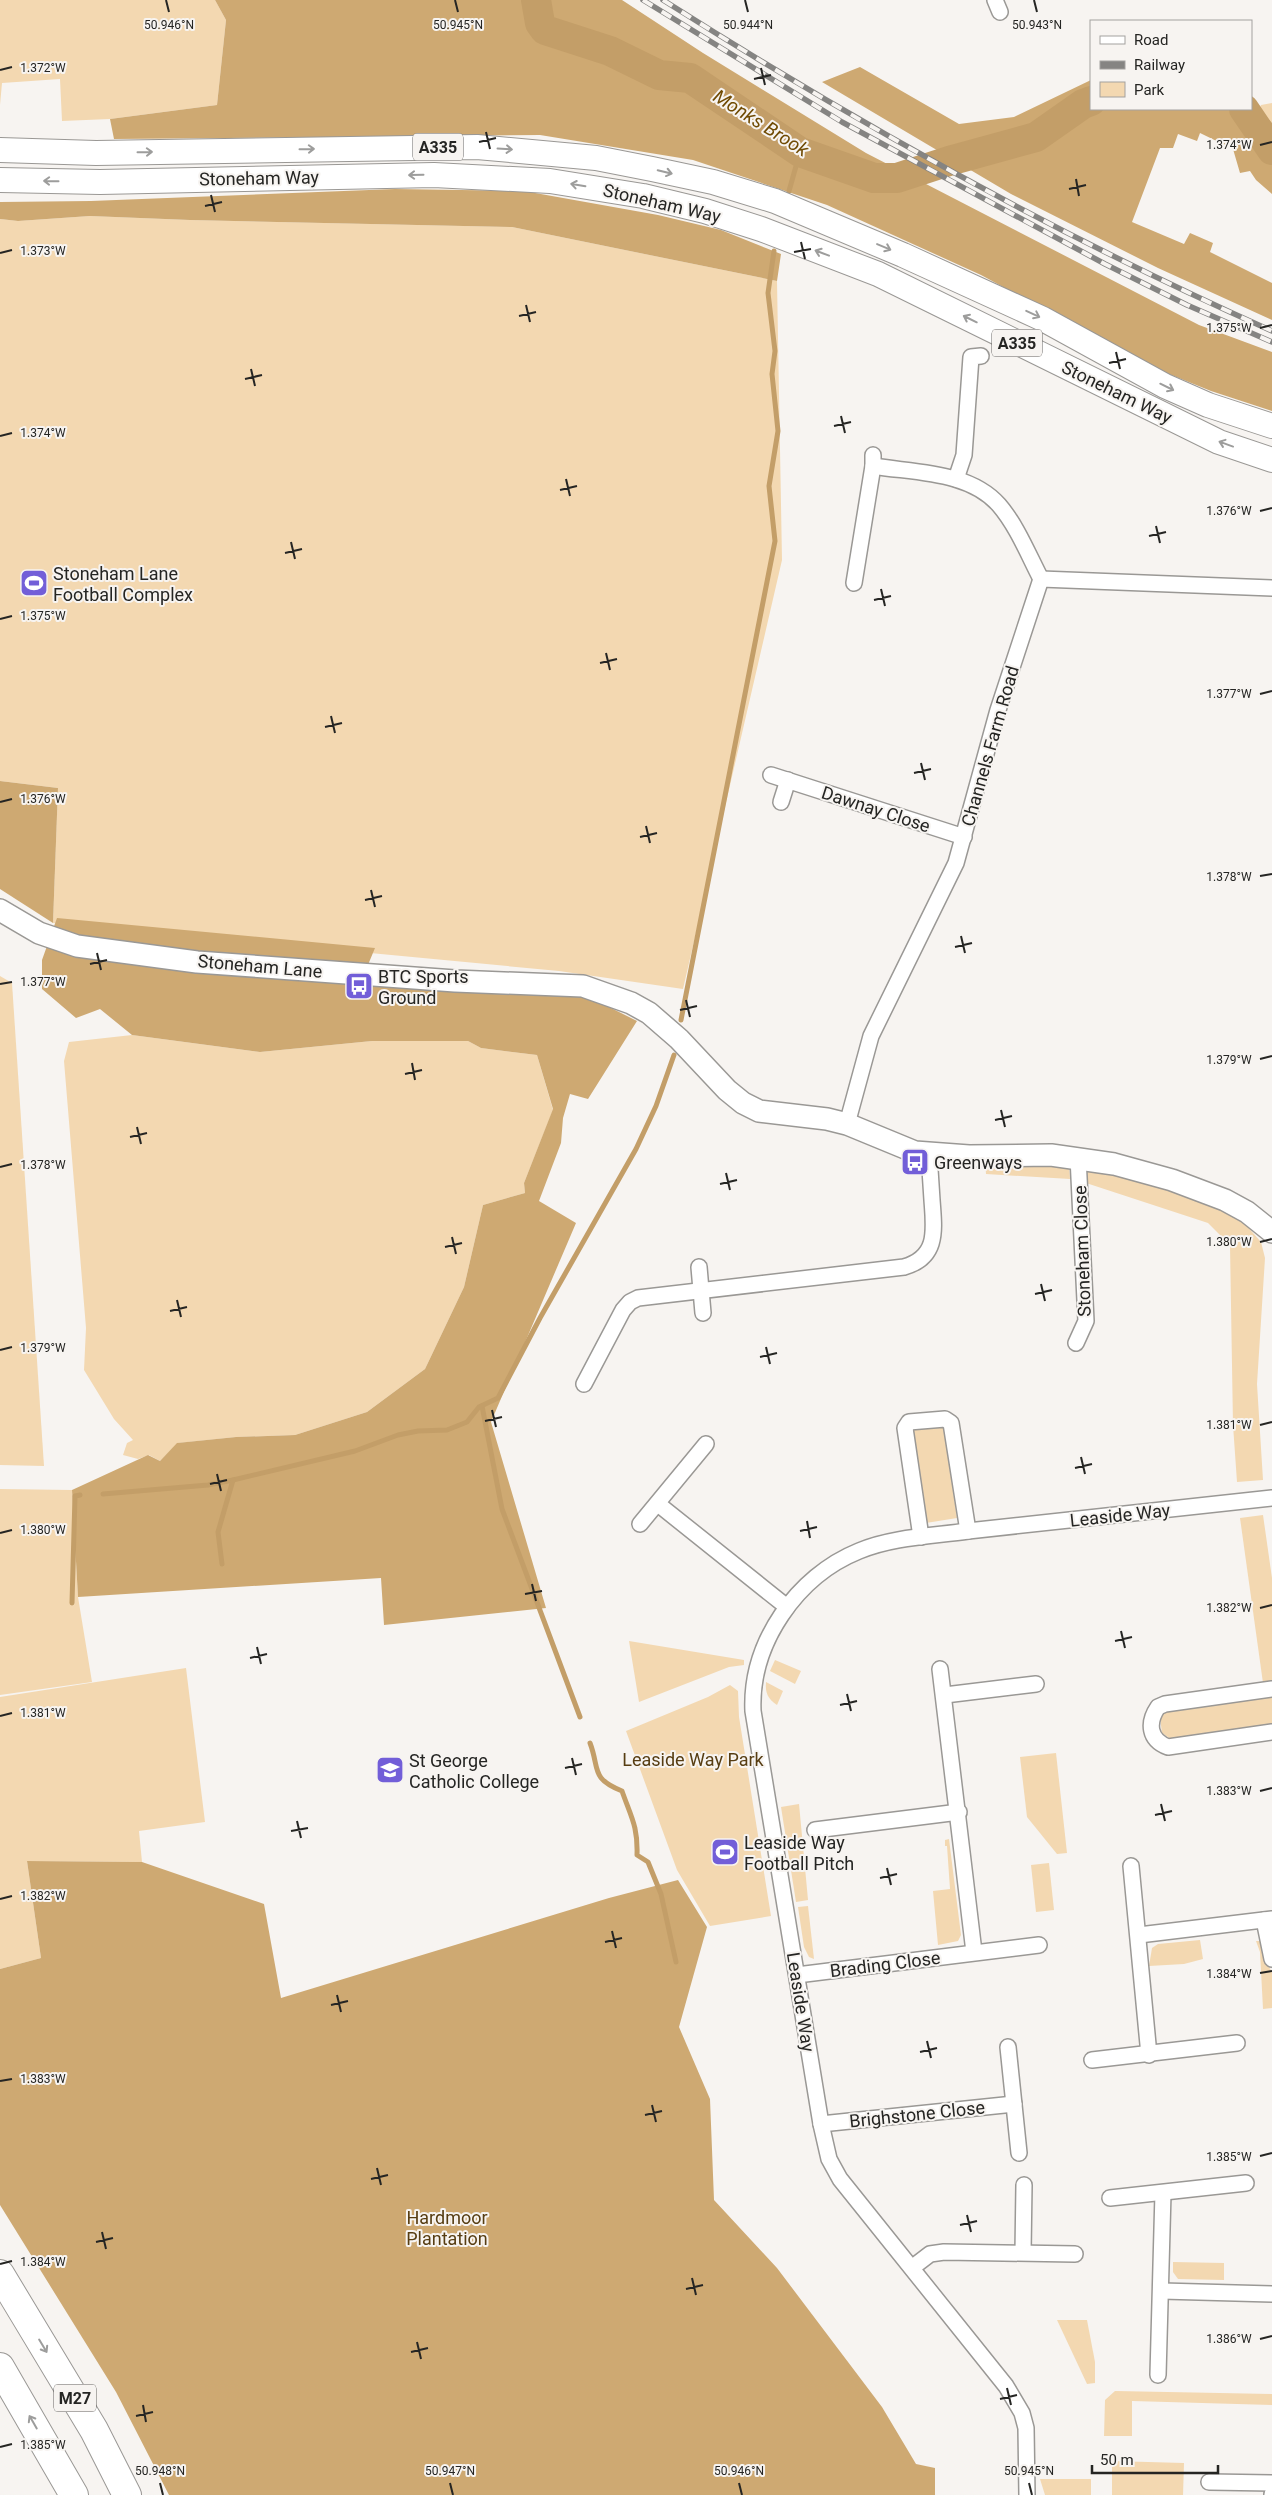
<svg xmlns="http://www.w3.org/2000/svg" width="1272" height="2495" font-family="Roboto,sans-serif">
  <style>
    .green { fill: #f3d8b1 }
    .forest { fill: #cea972 }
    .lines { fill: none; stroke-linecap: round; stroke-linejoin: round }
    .stream { stroke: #c39e68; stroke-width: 5 }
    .river { stroke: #c39e68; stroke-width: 30 }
    .street-casing { stroke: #9a9895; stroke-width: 18 }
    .secondary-casing { stroke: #9a9895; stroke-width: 24 }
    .primary-casing { stroke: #9a9895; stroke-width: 26 }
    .highway-casing { stroke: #9a9895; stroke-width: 30 }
    .street { stroke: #fff; stroke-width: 15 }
    .secondary { stroke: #fff; stroke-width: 21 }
    .primary { stroke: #fff; stroke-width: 24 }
    .highway { stroke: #fff; stroke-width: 28 }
    .rail-casing { stroke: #858482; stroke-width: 5.5 }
    .rail { stroke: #f7f4f1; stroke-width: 4; stroke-dasharray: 11; stroke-linecap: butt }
    .oneway { stroke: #9d9d9c }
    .ticks { fill: none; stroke: #252523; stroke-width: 2 }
    .labels { text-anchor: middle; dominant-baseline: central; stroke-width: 4; stroke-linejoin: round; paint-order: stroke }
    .shield { fill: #f7f4f1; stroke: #646361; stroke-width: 1 }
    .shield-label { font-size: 16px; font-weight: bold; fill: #252523 }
    .street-label { font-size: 18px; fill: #252523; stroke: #f7f4f1 }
    .poi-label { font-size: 18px; fill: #252523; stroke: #f7f4f1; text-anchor: start }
    .park-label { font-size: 18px; fill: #573d12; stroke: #f7f4f1 }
    .water-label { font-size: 19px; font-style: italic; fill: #704b04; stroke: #f7f4f1 }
    .ticks-label { font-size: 12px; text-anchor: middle; fill: #252523; stroke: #f7f4f1; stroke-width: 4; stroke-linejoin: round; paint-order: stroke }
  </style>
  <rect width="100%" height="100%" fill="#f7f4f1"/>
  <g class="green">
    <polygon points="0,0 215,0 226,20 217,105 110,119 62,121 60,79 2,83 0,105"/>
    <polygon points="1272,103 1272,123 1259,109 1261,105"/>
    <polygon points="90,216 190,220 512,227 777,281 782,560 683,989 559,971 53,923 58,788 0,781 0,219 18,221"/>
    <polygon points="0,976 12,983 44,1466 0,1465"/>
    <polygon points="132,1035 260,1052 372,1041 468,1041 481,1048 537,1055 553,1110 524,1183 525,1193 483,1205 464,1287 425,1369 367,1412 295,1435 236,1437 178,1443 160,1461 149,1455 138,1459 123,1455 127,1443 133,1440 114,1419 84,1370 86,1328 64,1061 69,1042"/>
    <polygon points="985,1160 1069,1164 1070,1179 986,1174"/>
    <polygon points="1083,1163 1214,1204 1246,1225 1261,1242 1265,1258 1257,1384 1263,1480 1237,1482 1233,1425 1230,1245 1208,1223 1083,1182"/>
    <polygon points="917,1427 942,1427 944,1430 957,1518 926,1523 913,1435 913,1430"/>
    <polygon points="0,1489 72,1490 78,1597 92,1682 0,1695"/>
    <polygon points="1263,1515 1272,1578 1272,1681 1263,1683 1240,1518"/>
    <polygon points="629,1641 744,1660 744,1665 729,1667 639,1702"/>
    <polygon points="775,1660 801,1671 795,1684 770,1671"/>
    <polygon points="186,1668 205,1822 139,1831 142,1862 27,1861 41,1958 0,1969 0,1697"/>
    <path d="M766 1682 783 1691 777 1705C768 1699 765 1693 766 1682Z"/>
    <polygon points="730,1685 738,1691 739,1717 771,1916 710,1926 677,1870 626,1731 708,1697"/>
    <path d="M1272 1696V1726L1171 1739 1162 1733C1161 1722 1158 1715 1169 1709Z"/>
    <polygon points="1056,1753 1067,1853 1057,1854 1027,1817 1020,1757"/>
    <polygon points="799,1804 808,1900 796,1902 781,1807"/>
    <polygon points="949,1839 961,1935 958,1941 938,1945 933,1891 950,1889 947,1846 945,1846 945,1840"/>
    <polygon points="1049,1863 1054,1910 1036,1912 1031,1865"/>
    <polygon points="808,1906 814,1959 809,1957 804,1947 798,1907"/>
    <polygon points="1200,1940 1203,1959 1184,1964 1149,1966 1152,1948 1158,1944"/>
    <polygon points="1256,1941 1261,1941 1265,1961 1272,1972 1272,2008 1263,2009 1260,1952"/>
    <polygon points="1173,2262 1224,2263 1224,2280 1178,2279 1173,2272"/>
    <polygon points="1057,2320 1087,2320 1095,2362 1095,2383 1087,2384"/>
    <polygon points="1115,2391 1272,2394 1272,2405 1132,2401 1132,2436 1104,2436 1105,2400"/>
    <polygon points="1112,2461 1184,2463 1183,2495 1112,2495"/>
    <polygon points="1040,2479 1091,2479 1091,2495 1045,2495"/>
  </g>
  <g class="forest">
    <polygon points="215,0 622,0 703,53 866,153 1199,325 1272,352 1272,411 1211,391 1154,368 981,275 827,205 693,160 540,135 114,139 110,119 217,105 226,20"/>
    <polygon points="860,67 959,124 1014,117 1091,80 1091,109 1251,109 1251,100 1272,123 1272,194 1256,180 1250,171 1240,173 1233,149 1200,133 1197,141 1178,134 1173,148 1160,148 1132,222 1184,244 1190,233 1213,243 1210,252 1272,283 1272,320 1158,268 1011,194 822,82"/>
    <polygon points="395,189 524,191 658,215 721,230 781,254 777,281 512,227 190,220 90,216 18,221 0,219 0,202 91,201"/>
    <polygon points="0,781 58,788 53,923 0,889"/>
    <polygon points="57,918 375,948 360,984 575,990 637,1021 588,1099 570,1094 563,1118 561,1143 539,1201 576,1223 491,1422 546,1608 384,1625 381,1578 78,1597 72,1490 148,1455 160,1461 177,1443 236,1437 295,1435 367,1412 425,1369 464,1287 483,1205 525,1193 524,1183 553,1109 537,1055 481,1048 468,1041 372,1041 260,1052 132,1035 100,1009 76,1018 42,989 42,960"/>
    <polygon points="27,1861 142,1862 264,1904 281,1998 609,1898 678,1880 707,1927 679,2027 710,2099 714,2200 777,2268 882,2407 916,2464 935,2468 935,2495 169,2495 116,2392 0,2205 0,1969 41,1958"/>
  </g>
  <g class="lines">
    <g class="stream">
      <polyline points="789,191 800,152"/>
      <polyline points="681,1020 775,541 769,486 778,431 772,374 775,351 768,293 774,251"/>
      <polyline points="482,1406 502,1509 580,1717"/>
      <polyline points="103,1494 208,1485 233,1480 355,1451 398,1435 418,1431 447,1430 467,1422 479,1407 498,1398 540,1318 636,1149 656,1106 674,1055"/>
      <polyline points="222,1564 218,1532 233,1480"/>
      <polyline points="72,1603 75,1496 80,1495"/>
      <path d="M590 1743C600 1769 590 1778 622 1791 631 1817 638 1826 637 1855L648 1862 661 1894 676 1962"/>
    </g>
    <g class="river">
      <polyline points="536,0 540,23 545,30 610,51 659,75 690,78 800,152 874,178 897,178 949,161 1036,137 1083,104 1091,101"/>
      <polyline points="1244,109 1272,150"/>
    </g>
    <defs>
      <g id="street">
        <polyline points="995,0 1000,12"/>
        <path d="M873 466C915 473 969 471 999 505 1017 526 1028 554 1041 579"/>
        <polyline points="956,479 964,455 971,357 981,356"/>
        <polyline points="1041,579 1272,588"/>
        <polyline points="854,583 873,466 873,455"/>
        <polyline points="771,775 964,837"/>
        <polyline points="781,802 788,780"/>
        <polyline points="847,1124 871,1036 956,863 998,710 1041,579"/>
        <polyline points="699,1267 703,1313"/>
        <polyline points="1076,1343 1086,1321 1078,1157"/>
        <path d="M584 1384 623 1310 630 1302 638 1298 904 1267C939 1257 934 1229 932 1200 931 1185 930 1169 929 1154"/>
        <polyline points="658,1504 787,1607"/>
        <polyline points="640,1524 706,1444"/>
        <polyline points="921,1537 905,1428 909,1422 945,1419 951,1423 968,1531"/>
        <polyline points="940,1669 974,1952"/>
        <path d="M1272 1689 1165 1704 1158 1707C1147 1723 1149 1740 1168 1747L1272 1732"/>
        <polyline points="945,1695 1036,1684"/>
        <polyline points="815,1830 959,1812"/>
        <polyline points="1131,1866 1149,2055"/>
        <polyline points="1264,1920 1272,1959"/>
        <polyline points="1139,1935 1272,1919"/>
        <polyline points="797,1975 1039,1945"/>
        <polyline points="1008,2047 1019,2153"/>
        <polyline points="1092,2060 1237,2043"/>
        <polyline points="821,2124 1014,2104"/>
        <polyline points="1110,2198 1246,2183"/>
        <polyline points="1023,2252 1024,2185"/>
        <polyline points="913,2267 930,2254 944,2252 1075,2254"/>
        <polyline points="1162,2291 1272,2294"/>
        <polyline points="1158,2375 1163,2193"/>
        <polyline points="1209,2482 1272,2483"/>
        <path d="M1027 2495 1026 2428 1022 2413 1006 2386 840 2179 829 2159 821 2124 753 1711C750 1643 797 1576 859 1551 892 1537 933 1536 968 1531L1272 1498"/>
        <polyline points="1272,2495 1272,2494"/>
      </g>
      <polyline id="secondary" points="0,910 39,933 77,946 197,962 455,981 583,986 631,1003 649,1013 679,1039 727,1090 743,1103 759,1111 827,1119 847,1124 915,1152 969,1156 1051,1155 1114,1164 1172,1180 1225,1200 1247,1212 1272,1232"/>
      <g id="primary">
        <polyline points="0,150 96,153 477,147 596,158 652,169 713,182 775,201 903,255 1043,319 1165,386 1208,405 1272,426"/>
        <polyline points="0,180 100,182 434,175 550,181 643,196 705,211 761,229 878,274 1219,442 1272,460"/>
      </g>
      <g id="highway">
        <polyline points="0,2274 94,2430 127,2495"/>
        <polyline points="0,2367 74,2495"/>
      </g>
    </defs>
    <use href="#street" class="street-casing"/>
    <use href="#secondary" class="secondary-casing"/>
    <use href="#primary" class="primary-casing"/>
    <use href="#highway" class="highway-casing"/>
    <use href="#street" class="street"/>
    <use href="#secondary" class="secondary"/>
    <use href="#primary" class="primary"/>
    <use href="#highway" class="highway"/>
    <defs>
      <g id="rail">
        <polyline points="643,0 842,122 1105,264 1187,305 1272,342"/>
        <path d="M663 0C858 124 1061 237 1272 331"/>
      </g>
    </defs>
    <use href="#rail" class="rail-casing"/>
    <use href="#rail" class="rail"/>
  </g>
  <defs><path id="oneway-shaft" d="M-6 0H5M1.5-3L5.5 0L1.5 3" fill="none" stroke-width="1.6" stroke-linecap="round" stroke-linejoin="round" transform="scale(1.25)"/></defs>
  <g class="oneway">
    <use href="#oneway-shaft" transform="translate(307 149) rotate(-1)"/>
    <use href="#oneway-shaft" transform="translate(505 149) rotate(4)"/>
    <use href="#oneway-shaft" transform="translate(145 152) rotate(-1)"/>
    <use href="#oneway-shaft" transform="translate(665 172) rotate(13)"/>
    <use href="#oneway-shaft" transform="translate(416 175) rotate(179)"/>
    <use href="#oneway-shaft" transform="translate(51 181) rotate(-179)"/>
    <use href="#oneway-shaft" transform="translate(578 185) rotate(-171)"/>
    <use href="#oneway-shaft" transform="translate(884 247) rotate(23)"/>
    <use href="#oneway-shaft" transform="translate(822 253) rotate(-159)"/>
    <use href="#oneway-shaft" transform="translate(1033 314) rotate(25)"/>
    <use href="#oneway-shaft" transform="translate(970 319) rotate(-154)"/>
    <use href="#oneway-shaft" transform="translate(1167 387) rotate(26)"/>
    <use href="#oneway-shaft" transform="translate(1226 444) rotate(-160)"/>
    <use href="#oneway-shaft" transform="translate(43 2346) rotate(59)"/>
    <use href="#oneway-shaft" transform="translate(33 2422) rotate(-120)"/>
  </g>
  <path class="ticks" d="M166 0 169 12M455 0 458 12M745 0 748 12M1034 0 1037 12M761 68 765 85M0 70 12 67M754 79 771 75M486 132 490 149M479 142 496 138M1260 145 1272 142M1076 179 1079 196M1069 189 1086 185M211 195 215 212M205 206 222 202M801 242 805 259M794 252 811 249M0 253 12 250M526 305 530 322M519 316 536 312M1260 328 1272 325M1116 352 1120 369M1109 363 1126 359M251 369 255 386M245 379 262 375M841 416 845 433M834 426 851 422M0 436 12 433M566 479 570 496M560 490 577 486M1260 511 1272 508M1156 526 1160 543M1149 536 1166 532M291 542 295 559M285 553 302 549M881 589 885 606M874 600 891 596M0 619 12 616M606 653 610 670M600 663 617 659M1260 694 1272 691M331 716 335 733M325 727 342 723M921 763 925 780M914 773 931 769M0 802 12 799M646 826 650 843M640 837 657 833M1260 876 1272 874M371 890 375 907M365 900 382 896M961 936 965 953M955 947 972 943M97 953 101 970M90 964 107 960M0 984 12 982M686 1000 690 1017M680 1010 697 1006M1260 1059 1272 1056M412 1063 415 1080M405 1074 422 1070M1001 1110 1005 1127M995 1120 1012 1116M137 1127 141 1144M130 1137 147 1133M0 1167 12 1164M726 1173 730 1190M720 1184 737 1180M452 1237 456 1254M1260 1242 1272 1239M445 1247 462 1243M1041 1284 1045 1301M1035 1294 1052 1290M177 1300 181 1317M170 1311 187 1307M766 1347 770 1364M0 1350 12 1347M760 1357 777 1353M492 1410 496 1427M485 1421 502 1417M1260 1425 1272 1422M1081 1457 1085 1474M1075 1468 1092 1464M217 1474 221 1491M210 1484 227 1480M807 1521 810 1538M800 1531 817 1527M0 1533 12 1530M532 1584 536 1601M525 1594 542 1591M1260 1608 1272 1605M1121 1631 1125 1648M1115 1641 1132 1637M257 1647 261 1664M250 1658 267 1654M847 1694 851 1711M840 1705 857 1701M0 1716 12 1713M572 1758 576 1775M565 1768 582 1764M1260 1791 1272 1788M1161 1804 1165 1821M1155 1815 1172 1811M297 1821 301 1838M291 1831 308 1828M887 1868 891 1885M880 1878 897 1874M0 1899 12 1896M612 1931 616 1948M605 1942 622 1938M1260 1973 1272 1971M337 1995 341 2012M331 2005 348 2001M927 2041 931 2058M920 2052 937 2048M0 2081 12 2079M652 2105 656 2122M645 2115 662 2111M1260 2156 1272 2153M377 2168 381 2185M371 2179 388 2175M967 2215 971 2232M960 2225 977 2221M102 2232 106 2249M96 2242 113 2238M0 2264 12 2261M692 2278 696 2295M686 2289 703 2285M1260 2339 1272 2336M417 2342 421 2359M411 2352 428 2348M1007 2388 1011 2405M1000 2399 1017 2395M143 2405 146 2422M136 2416 153 2412M0 2447 12 2444M160 2483 163 2495M450 2483 453 2495M739 2483 742 2495M1029 2483 1032 2495"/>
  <defs>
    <symbol id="stadium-square" viewBox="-11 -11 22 22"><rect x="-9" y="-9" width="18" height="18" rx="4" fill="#725ed8" stroke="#f7f4f1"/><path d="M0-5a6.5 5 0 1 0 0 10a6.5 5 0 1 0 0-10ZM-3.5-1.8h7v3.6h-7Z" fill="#fff"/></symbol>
    <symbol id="bus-square" viewBox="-11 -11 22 22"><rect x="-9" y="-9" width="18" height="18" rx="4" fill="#725ed8" stroke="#f7f4f1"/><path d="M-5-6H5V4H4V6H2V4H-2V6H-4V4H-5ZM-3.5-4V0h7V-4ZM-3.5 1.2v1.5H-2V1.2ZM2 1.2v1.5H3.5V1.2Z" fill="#fff"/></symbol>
    <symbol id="school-square" viewBox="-11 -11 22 22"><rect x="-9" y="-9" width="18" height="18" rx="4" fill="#725ed8" stroke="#f7f4f1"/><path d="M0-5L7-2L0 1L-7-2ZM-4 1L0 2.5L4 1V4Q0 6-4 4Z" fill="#fff"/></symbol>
  </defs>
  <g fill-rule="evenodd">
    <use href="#stadium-square" x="18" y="567" width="32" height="32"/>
    <use href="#bus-square" x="343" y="970" width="32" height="32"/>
    <use href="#bus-square" x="899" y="1146" width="32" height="32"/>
    <use href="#school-square" x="374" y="1754" width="32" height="32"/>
    <use href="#stadium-square" x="709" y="1836" width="32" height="32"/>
  </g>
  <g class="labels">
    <g class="shield">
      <rect x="413" y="133.5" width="50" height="27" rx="4"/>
      <rect x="992" y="329.5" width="50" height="27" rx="4"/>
      <rect x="54" y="2384.5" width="42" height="27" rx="4"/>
    </g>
    <g class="shield-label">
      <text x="438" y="147">A335</text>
      <text x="1017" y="343">A335</text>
      <text x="75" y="2398">M27</text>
    </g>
    <g class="street-label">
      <text transform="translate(259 178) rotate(-1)">Stoneham Way</text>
      <text transform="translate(662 203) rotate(13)">Stoneham Way</text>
      <text transform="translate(1117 392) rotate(26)">Stoneham Way</text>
      <text transform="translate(990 746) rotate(-74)">Channels Farm Road</text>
      <text transform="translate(876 809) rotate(18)">Dawnay Close</text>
      <text transform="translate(260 966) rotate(5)">Stoneham Lane</text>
      <text transform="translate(1082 1251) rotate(-92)">Stoneham Close</text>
      <text transform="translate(1120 1515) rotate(-6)">Leaside Way</text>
      <text transform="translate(885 1964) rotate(-7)">Brading Close</text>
      <text transform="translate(801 2002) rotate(81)">Leaside Way</text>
      <text transform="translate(917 2114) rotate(-6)">Brighstone Close</text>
    </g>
    <g class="poi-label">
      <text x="53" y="573">Stoneham Lane<tspan x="53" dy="21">Football Complex</tspan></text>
      <text x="378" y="976">BTC Sports<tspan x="378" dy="21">Ground</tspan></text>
      <text x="934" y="1162">Greenways</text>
      <text x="409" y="1760">St George<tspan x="409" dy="21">Catholic College</tspan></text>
      <text x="744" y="1842">Leaside Way<tspan x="744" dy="21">Football Pitch</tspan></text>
    </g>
    <g class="park-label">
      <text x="693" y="1759">Leaside Way Park</text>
      <text x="447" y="2217">Hardmoor<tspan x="447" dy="21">Plantation</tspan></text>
    </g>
    <g class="water-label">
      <text transform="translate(761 123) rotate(32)">Monks Brook</text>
    </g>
  </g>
  <g class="ticks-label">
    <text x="169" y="29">50.946°N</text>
    <text x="458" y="29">50.945°N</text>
    <text x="748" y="29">50.944°N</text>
    <text x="1037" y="29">50.943°N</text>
    <text x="43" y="72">1.372°W</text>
    <text x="1229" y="149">1.374°W</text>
    <text x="43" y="255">1.373°W</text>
    <text x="1229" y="332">1.375°W</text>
    <text x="43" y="437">1.374°W</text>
    <text x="1229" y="515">1.376°W</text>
    <text x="43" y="620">1.375°W</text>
    <text x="1229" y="698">1.377°W</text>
    <text x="43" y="803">1.376°W</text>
    <text x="1229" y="881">1.378°W</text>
    <text x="43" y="986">1.377°W</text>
    <text x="1229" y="1064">1.379°W</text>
    <text x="43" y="1169">1.378°W</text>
    <text x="1229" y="1246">1.380°W</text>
    <text x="43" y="1352">1.379°W</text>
    <text x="1229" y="1429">1.381°W</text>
    <text x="43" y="1534">1.380°W</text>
    <text x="1229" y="1612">1.382°W</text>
    <text x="43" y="1717">1.381°W</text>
    <text x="1229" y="1795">1.383°W</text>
    <text x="43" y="1900">1.382°W</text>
    <text x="1229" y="1978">1.384°W</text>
    <text x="43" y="2083">1.383°W</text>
    <text x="1229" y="2161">1.385°W</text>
    <text x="43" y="2266">1.384°W</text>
    <text x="1229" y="2343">1.386°W</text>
    <text x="43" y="2449">1.385°W</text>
    <text x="160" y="2475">50.948°N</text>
    <text x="450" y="2475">50.947°N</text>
    <text x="739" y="2475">50.946°N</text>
    <text x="1029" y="2475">50.945°N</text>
  </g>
  <rect x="1090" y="20" width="162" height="90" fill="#f7f4f1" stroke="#a3a19f"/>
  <rect x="1100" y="36" width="25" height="8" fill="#ffffff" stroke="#a3a19f"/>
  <text x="1134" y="45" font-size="15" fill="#252523">Road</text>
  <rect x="1100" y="61" width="25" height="8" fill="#858482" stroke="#a3a19f"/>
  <text x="1134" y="70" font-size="15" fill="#252523">Railway</text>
  <rect x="1100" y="82" width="25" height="15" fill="#f3d8b1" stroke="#a3a19f"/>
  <text x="1134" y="95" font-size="15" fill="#252523">Park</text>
  <path d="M1092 2465v8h126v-8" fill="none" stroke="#252523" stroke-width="2.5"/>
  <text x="1100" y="2465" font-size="15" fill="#252523" stroke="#f7f4f1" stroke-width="4" paint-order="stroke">50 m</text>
</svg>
